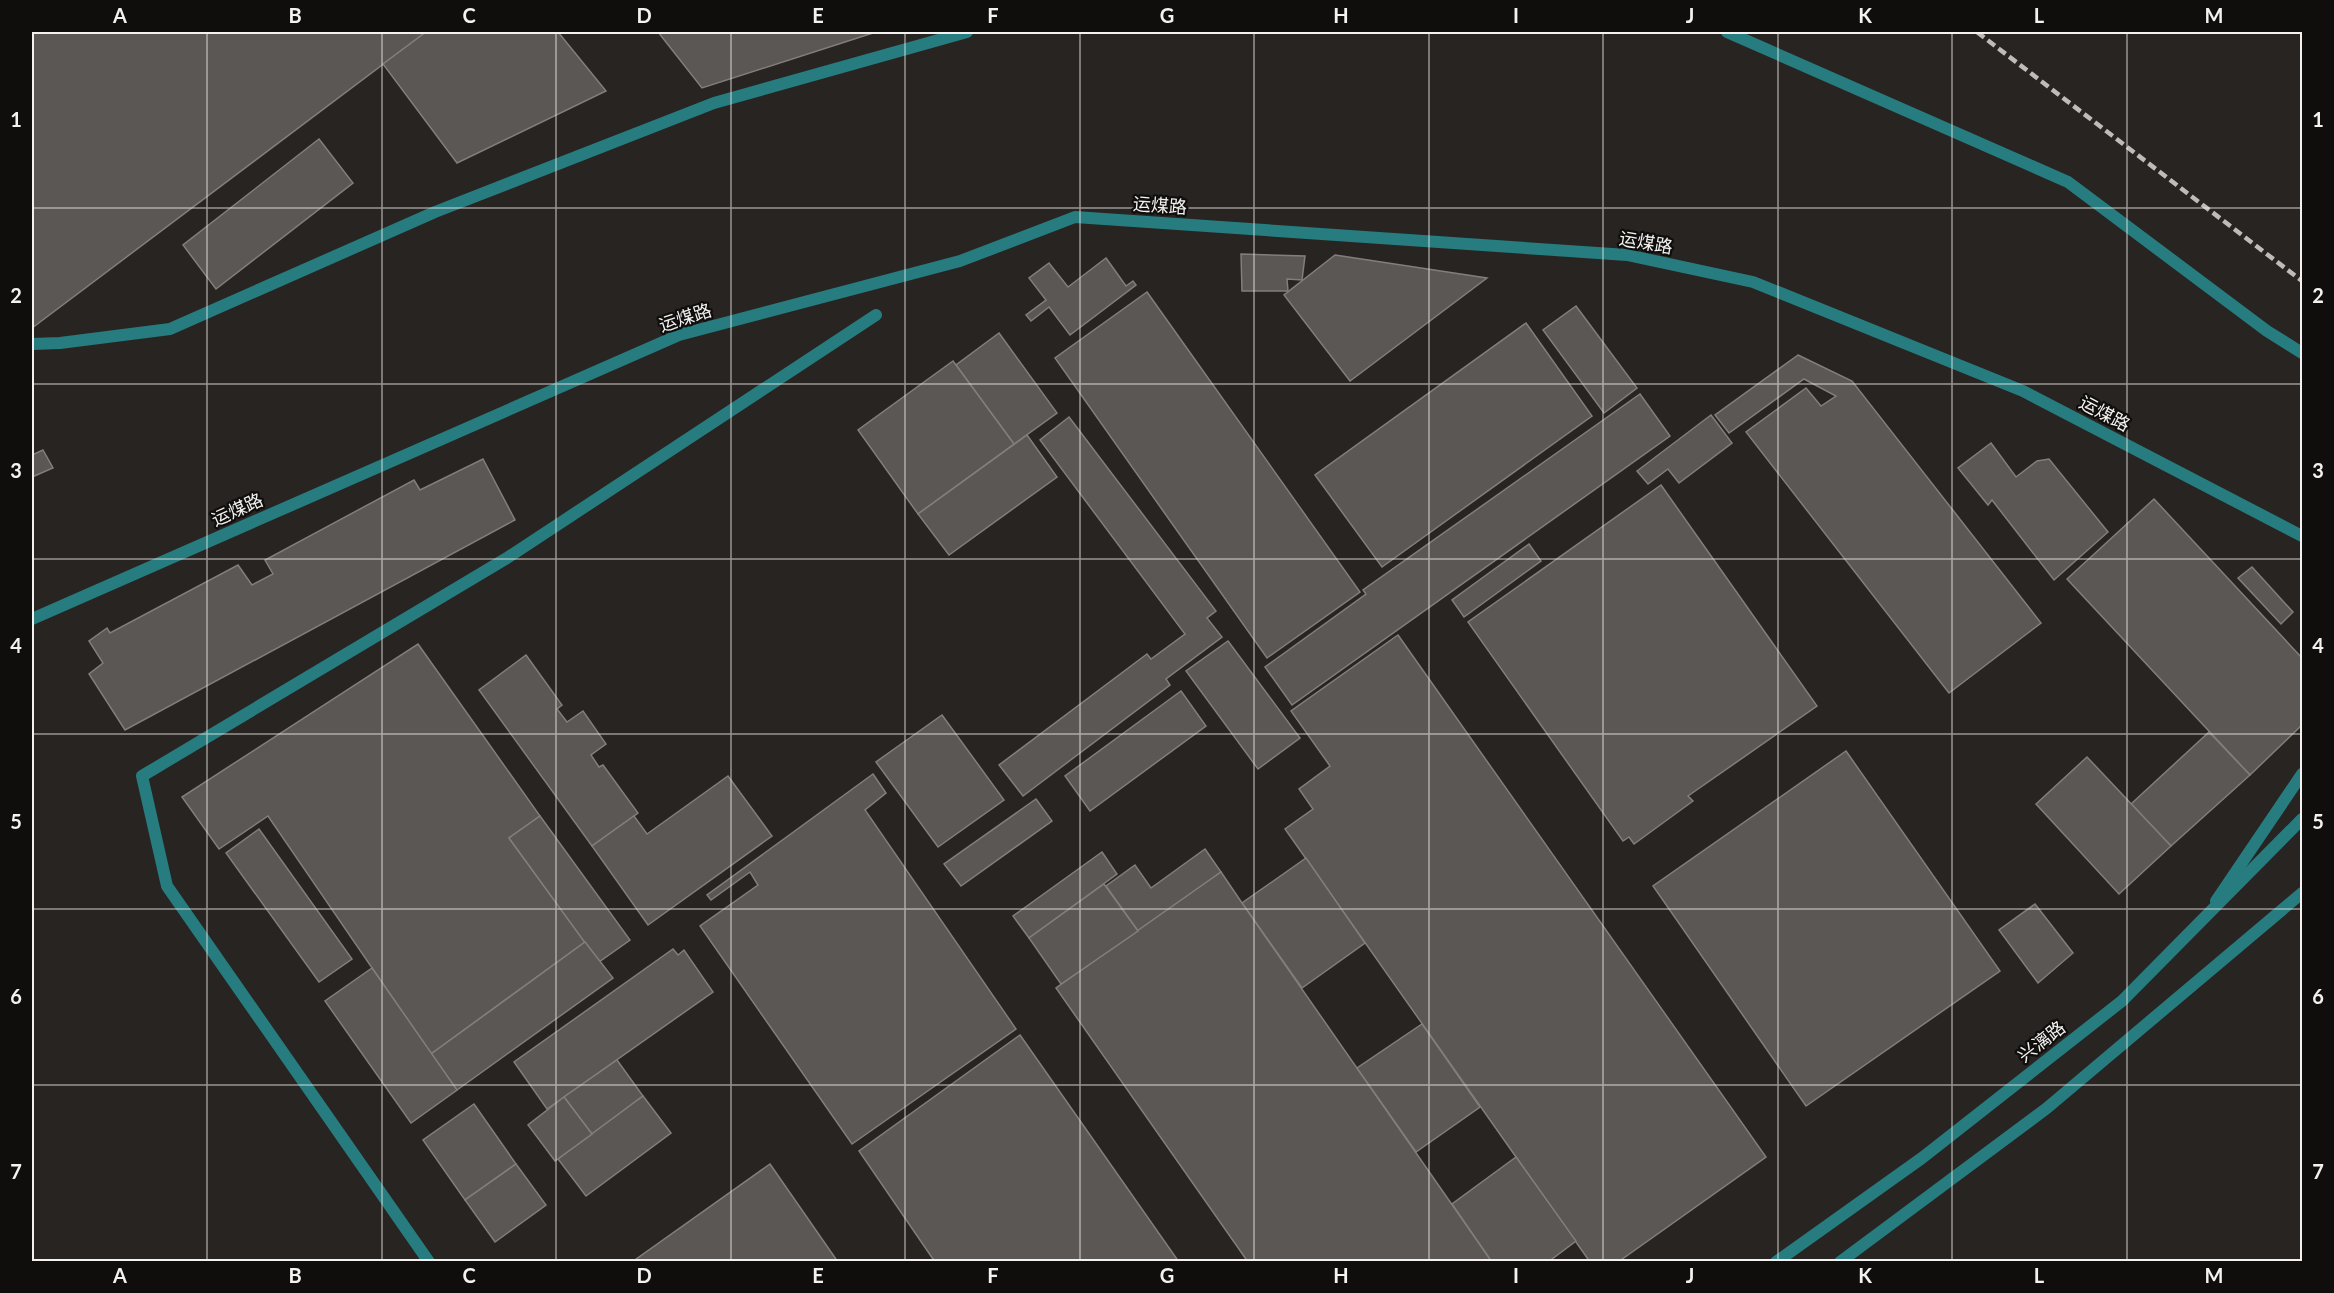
<svg xmlns="http://www.w3.org/2000/svg" width="2334" height="1293" font-family="Lato,'Noto Sans SC',sans-serif">
  <style>
    .building { fill: #5a5754; stroke: #827f7b; stroke-width: 1.5 }
    .lines { fill: none; stroke-linecap: round; stroke-linejoin: round }
    .service { stroke: #267c7f; stroke-width: 12 }
    .minor { stroke: #267c7f; stroke-width: 12 }
    .tertiary { stroke: #267c7f; stroke-width: 12 }
    .rail { stroke: #bebcba; stroke-width: 4.5; stroke-dasharray: 9 4.5; stroke-linecap: butt }
    .grid { fill: none; stroke: #f4f2f0; stroke-width: 1.5; stroke-opacity: 0.55 }
    .labels { text-anchor: middle; dominant-baseline: central; stroke-width: 4.5; stroke-linejoin: round; paint-order: stroke }
    .street-label { font-size: 18px; fill: #f4f2f0; stroke: #0f0e0c }
    .neatline { fill: none; stroke: #f4f2f0; stroke-width: 2 }
    .grid-label { font-size: 20px; text-anchor: middle; font-weight: bold; fill: #f4f2f0 }
  </style>
  <rect width="100%" height="100%" fill="#272421"/>
  <g class="building">
    <polygon points="32,32 426,32 32,328"/>
    <polygon points="426,32 558,32 606,91 457,163 383,64"/>
    <polygon points="658,32 876,32 702,88"/>
    <polygon points="319,139 353,183 216,289 183,245"/>
    <polygon points="1241,254 1305,256 1302,280 1287,279 1288,291 1242,291"/>
    <polygon points="1335,255 1487,278 1350,381 1284,295"/>
    <polygon points="1106,258 1126,286 1133,281 1136,285 1070,335 1049,307 1031,321 1026,315 1046,300 1029,278 1049,263 1068,287"/>
    <polygon points="1147,292 1360,592 1267,658 1055,358"/>
    <polygon points="1576,306 1637,388 1604,413 1543,330"/>
    <polygon points="1526,323 1592,416 1382,567 1315,475"/>
    <polygon points="999,333 1057,413 1014,444 956,365"/>
    <polygon points="1798,355 1852,381 2041,623 1949,693 1746,432 1806,388 1821,406 1836,396 1804,379 1729,433 1715,415"/>
    <polygon points="953,361 1014,444 918,514 858,430"/>
    <polygon points="1640,394 1670,436 1292,705 1265,667 1366,594 1363,590"/>
    <polygon points="1711,415 1732,443 1679,483 1668,469 1648,484 1637,471"/>
    <polygon points="1069,417 1216,611 1207,618 1222,637 1166,679 1170,685 1023,796 999,765 1147,654 1151,659 1185,634 1040,440"/>
    <polygon points="1027,435 1057,477 949,555 918,514"/>
    <polygon points="1991,443 2016,477 2037,461 2049,459 2108,532 2054,580 1992,500 1988,505 1958,468"/>
    <polygon points="43,450 53,468 32,477 32,455"/>
    <polygon points="483,459 515,520 125,730 89,674 103,663 89,641 107,628 110,633 238,565 252,585 273,574 265,560 414,480 420,490"/>
    <polygon points="1661,485 1817,706 1688,796 1693,801 1634,844 1629,837 1623,841 1468,622"/>
    <polygon points="2154,499 2302,658 2302,725 2250,775 2067,579"/>
    <polygon points="1529,544 1541,561 1464,617 1452,600"/>
    <polygon points="2252,567 2293,612 2281,624 2238,578"/>
    <polygon points="1398,635 1766,1157 1618,1262 1590,1262 1285,829 1313,809 1299,789 1330,766 1291,711"/>
    <polygon points="1228,641 1300,738 1258,769 1186,671"/>
    <polygon points="418,644 540,816 509,838 585,942 431,1054 268,816 219,849 182,797"/>
    <polygon points="526,655 562,705 557,709 567,722 583,711 606,744 591,755 599,767 603,765 638,813 592,846 479,690"/>
    <polygon points="1181,691 1206,726 1090,811 1065,776"/>
    <polygon points="942,715 1004,800 938,847 876,762"/>
    <polygon points="2209,732 2250,775 2171,846 2131,804"/>
    <polygon points="1846,751 2000,971 1806,1106 1653,886"/>
    <polygon points="2087,757 2171,846 2119,894 2036,804"/>
    <polygon points="873,774 886,793 865,810 1016,1029 852,1144 700,926 758,885 750,872 711,900 707,895"/>
    <polygon points="728,776 772,836 648,925 592,846 634,816 647,834"/>
    <polygon points="1036,799 1052,821 961,886 944,864"/>
    <polygon points="540,816 630,940 599,962 509,838"/>
    <polygon points="259,829 352,959 319,982 226,853"/>
    <polygon points="1205,849 1221,872 1138,931 1106,886 1135,865 1151,888"/>
    <polygon points="1102,852 1117,874 1029,938 1013,916"/>
    <polygon points="1306,858 1365,943 1302,988 1242,903"/>
    <polygon points="1221,872 1242,903 1492,1262 1248,1262 1056,988"/>
    <polygon points="1104,884 1138,931 1061,984 1029,938"/>
    <polygon points="2035,904 2073,953 2038,983 1999,930"/>
    <polygon points="585,942 613,978 457,1090 431,1054"/>
    <polygon points="673,949 678,955 684,950 713,992 547,1109 514,1062"/>
    <polygon points="372,968 457,1090 411,1123 325,1001"/>
    <polygon points="1422,1024 1480,1107 1416,1152 1357,1068"/>
    <polygon points="1020,1035 1179,1262 935,1262 859,1151"/>
    <polygon points="617,1060 643,1096 592,1134 564,1097"/>
    <polygon points="643,1096 671,1133 586,1196 558,1159"/>
    <polygon points="564,1097 592,1134 555,1161 528,1125"/>
    <polygon points="474,1104 516,1164 465,1200 423,1140"/>
    <polygon points="1516,1157 1576,1241 1548,1262 1492,1262 1452,1204"/>
    <polygon points="516,1164 546,1205 495,1242 465,1200"/>
    <polygon points="770,1164 838,1262 632,1262"/>
  </g>
  <g class="lines">
    <g class="service">
      <polyline points="32,344 60,343 170,329 435,212 714,103 967,32"/>
      <polyline points="429,1262 167,886 142,776 507,558 876,315"/>
    </g>
    <g class="minor">
      <polyline points="1727,32 2068,182 2267,331 2302,353"/>
      <polyline points="32,619 679,335 960,261 1075,217 1627,255 1753,282 2023,391 2302,536"/>
      <polyline points="2216,901 2302,774"/>
    </g>
    <g class="tertiary">
      <polyline points="1776,1262 1922,1158 2122,1001 2302,819"/>
      <polyline points="1840,1262 2047,1108 2302,893"/>
    </g>
    <polyline class="rail" points="1977,32 2302,281"/>
  </g>
  <path class="grid" d="M207 32V1262M382 32V1262M556 32V1262M731 32V1262M905 32V1262M1080 32V1262M1254 32V1262M1429 32V1262M1603 32V1262M1778 32V1262M1952 32V1262M2127 32V1262M32 208H2302M32 384H2302M32 559H2302M32 734H2302M32 909H2302M32 1085H2302"/>
  <g class="labels">
    <g class="street-label">
      <text transform="translate(1160 205) rotate(4)">运煤路</text>
      <text transform="translate(1646 242) rotate(10)">运煤路</text>
      <text transform="translate(685 317) rotate(-18)">运煤路</text>
      <text transform="translate(2105 413) rotate(28)">运煤路</text>
      <text transform="translate(237 509) rotate(-24)">运煤路</text>
      <text transform="translate(2041 1041) rotate(-38)">兴漓路</text>
    </g>
  </g>
  <rect width="2334" height="1293" fill="none" stroke="#0f0e0c" stroke-width="66"/>
  <rect x="33" y="33" width="2268" height="1227" class="neatline"/>
  <g class="grid-label">
    <text x="120" y="23">A</text>
    <text x="295" y="23">B</text>
    <text x="469" y="23">C</text>
    <text x="644" y="23">D</text>
    <text x="818" y="23">E</text>
    <text x="993" y="23">F</text>
    <text x="1167" y="23">G</text>
    <text x="1341" y="23">H</text>
    <text x="1516" y="23">I</text>
    <text x="1690" y="23">J</text>
    <text x="1865" y="23">K</text>
    <text x="2039" y="23">L</text>
    <text x="2214" y="23">M</text>
    <text x="16" y="127">1</text>
    <text x="2318" y="127">1</text>
    <text x="16" y="303">2</text>
    <text x="2318" y="303">2</text>
    <text x="16" y="478">3</text>
    <text x="2318" y="478">3</text>
    <text x="16" y="653">4</text>
    <text x="2318" y="653">4</text>
    <text x="16" y="829">5</text>
    <text x="2318" y="829">5</text>
    <text x="16" y="1004">6</text>
    <text x="2318" y="1004">6</text>
    <text x="16" y="1179">7</text>
    <text x="2318" y="1179">7</text>
    <text x="120" y="1283">A</text>
    <text x="295" y="1283">B</text>
    <text x="469" y="1283">C</text>
    <text x="644" y="1283">D</text>
    <text x="818" y="1283">E</text>
    <text x="993" y="1283">F</text>
    <text x="1167" y="1283">G</text>
    <text x="1341" y="1283">H</text>
    <text x="1516" y="1283">I</text>
    <text x="1690" y="1283">J</text>
    <text x="1865" y="1283">K</text>
    <text x="2039" y="1283">L</text>
    <text x="2214" y="1283">M</text>
  </g>
</svg>
